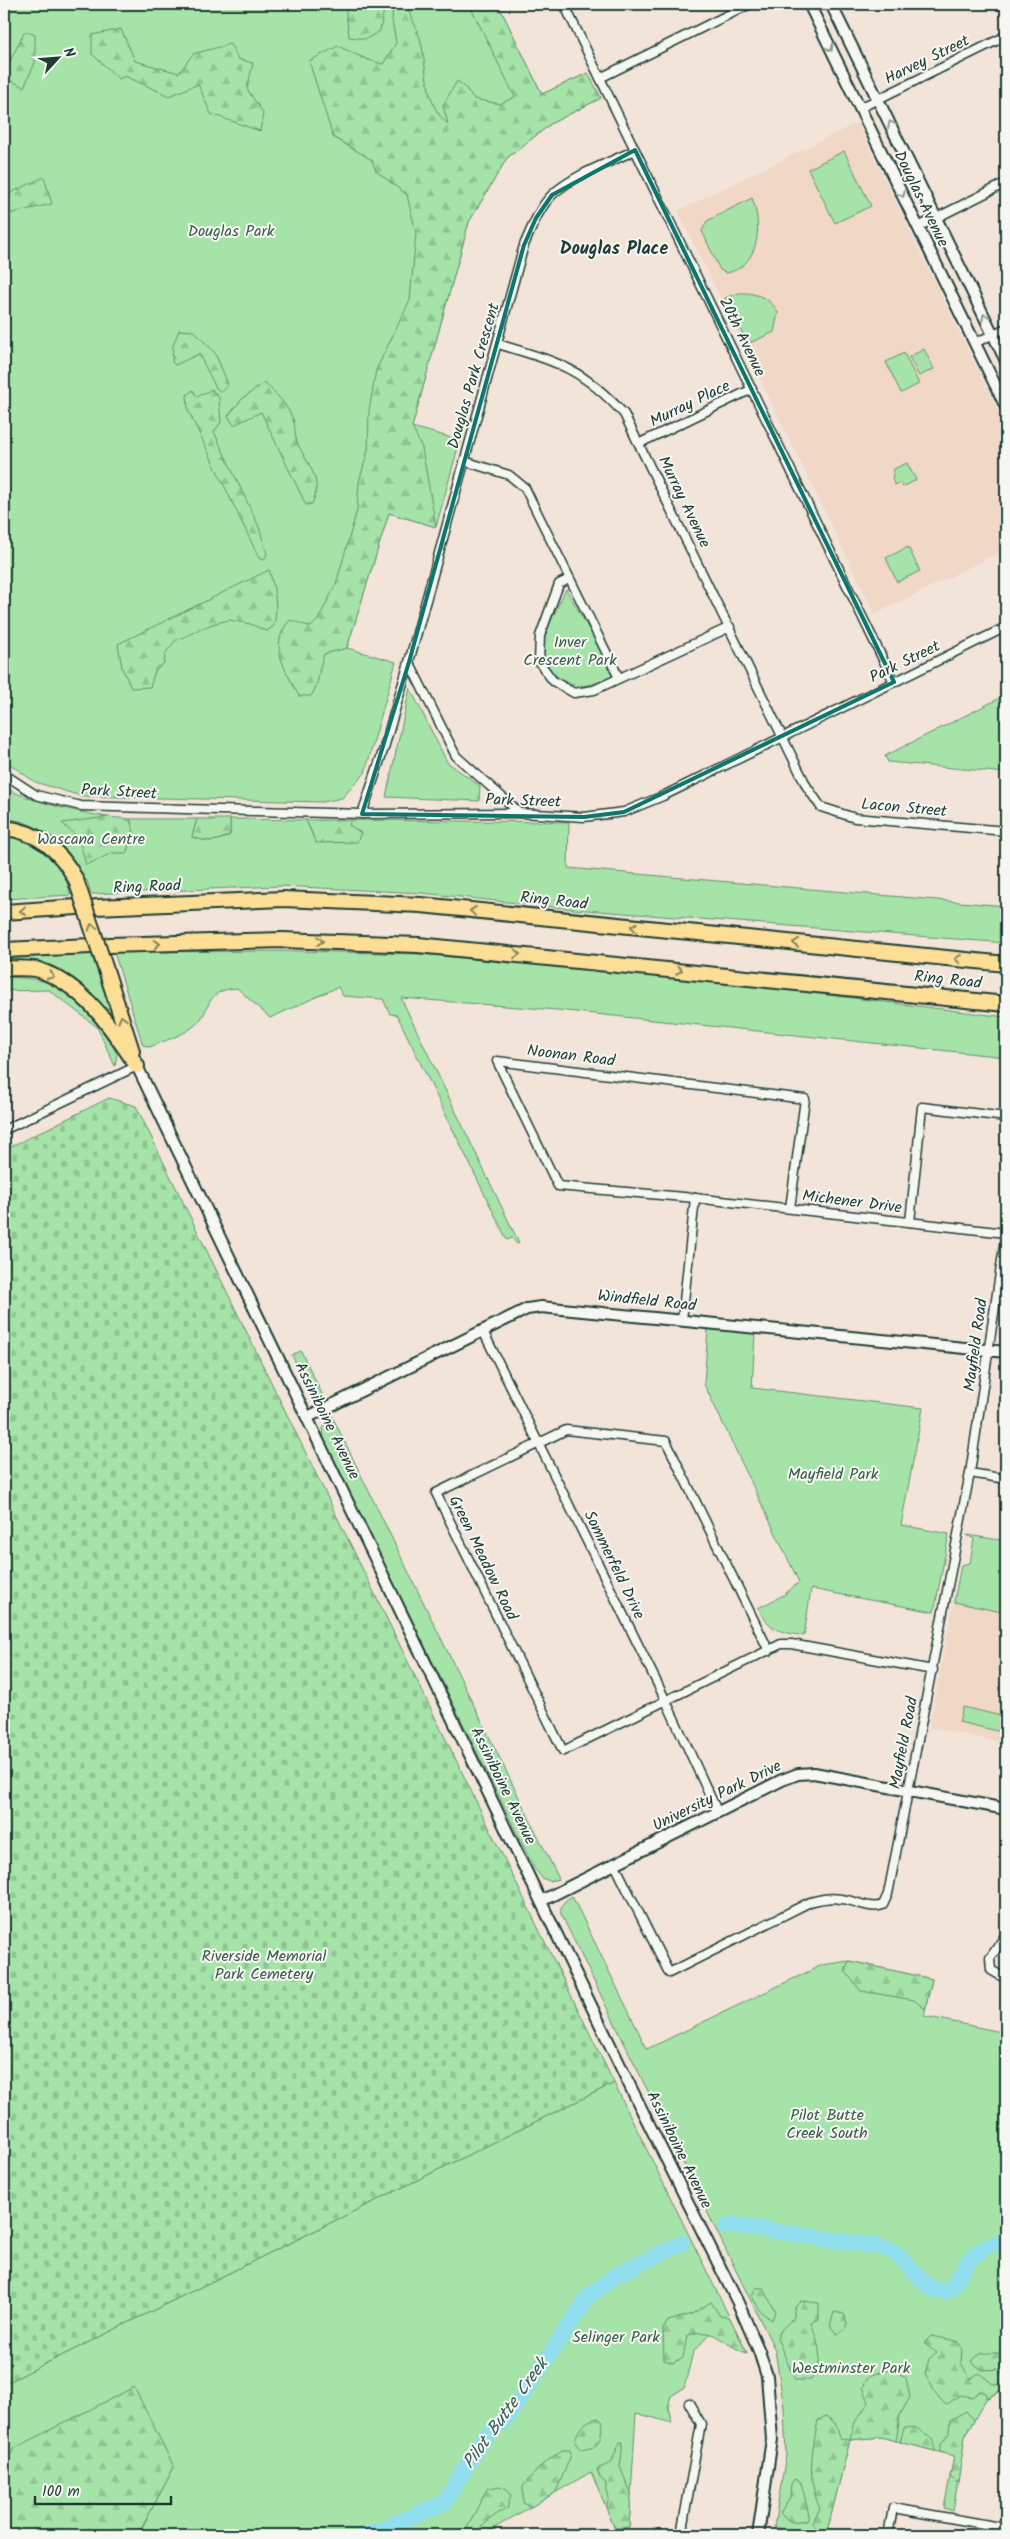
<svg xmlns="http://www.w3.org/2000/svg" width="1010" height="2539" font-family="Kalam,sans-serif">
  <style>
    .built { fill: #f0d7c6 }
    .green { fill: #a6e3a9; stroke: #62906e }
    .forest { fill: url(#forest-firs); stroke: #62906e }
    .cemetery { fill: url(#cemetery-stones); stroke: #62906e }
    .lines { fill: none; stroke-linecap: round; stroke-linejoin: round }
    .river { stroke: #90deee; stroke-width: 16 }
    .minor-casing { stroke: #1f3d34; stroke-width: 11 }
    .tertiary-casing { stroke: #1f3d34; stroke-width: 14 }
    .motorway-casing { stroke: #1f3d34; stroke-width: 18 }
    .minor { stroke: #f6f6f2; stroke-width: 8 }
    .tertiary { stroke: #f6f6f2; stroke-width: 10 }
    .motorway { stroke: #fcde96; stroke-width: 14 }
    .motorway-bridge-casing { stroke: #1f3d34; stroke-width: 18; stroke-linecap: butt }
    .motorway-bridge { stroke: #fcde96; stroke-width: 14 }
    .oneway { stroke: #8a9a93 }
    .oneway2 { stroke: #828560 }
    .marked { fill: none; stroke: #0f766e; stroke-width: 4; stroke-linejoin: round }
    .labels { text-anchor: middle; dominant-baseline: central; stroke-width: 4; stroke-linejoin: round; paint-order: stroke }
    .street-label { font-size: 16px; fill: #1f3d34; stroke: #f6f6f2 }
    .park-label { font-size: 16px; fill: #3a5e4b; stroke: #f6f6f2 }
    .neighbourhood-label { font-size: 18px; font-weight: bold; fill: #1f3d34; stroke: #f6f6f2 }
    .water-label { font-size: 18px; font-style: italic; fill: #365d59; stroke: #f6f6f2 }
  </style>
  <defs>
    <pattern id="forest-firs" width="22" height="20" patternUnits="userSpaceOnUse" patternTransform="scale(1.25)"><rect width="22" height="20" fill="#a6e3a9"/><path d="M5 1l3.5 6h-7zM16 11l3.5 6h-7z" fill="#8ec492"/></pattern>
    <pattern id="cemetery-stones" width="16" height="16" patternUnits="userSpaceOnUse" patternTransform="scale(1.25)"><rect width="16" height="16" fill="#a6e3a9"/><path d="M2 7V4a2 2 0 0 1 4 0v3zM10 15v-3a2 2 0 0 1 4 0v3z" fill="#8ec492"/></pattern>
  </defs>
  <rect width="100%" height="100%" fill="#f2e4d8"/>
  <filter id="ink" filterUnits="userSpaceOnUse"><feTurbulence type="fractalNoise" baseFrequency=".02" numOctaves="2"/><feDisplacementMap in="SourceGraphic" scale="10" xChannelSelector="R" yChannelSelector="G"/><feConvolveMatrix kernelMatrix="1 2 1 2 8 2 1 2 1" color-interpolation-filters="sRGB"/></filter>
  <g filter="url(#ink)">
    <g class="built">
      <polygon points="857,123 1006,428 1006,549 875,614 678,211"/>
      <polygon points="954,1602 1006,1613 1006,1743 929,1727"/>
    </g>
    <g class="green">
      <polygon points="4,4 498,4 542,94 588,73 601,98 552,123 507,158 469,222 412,427 460,440 436,527 389,513 347,648 396,662 365,773 342,798 323,802 81,796 35,782 4,760"/>
      <polygon points="844,151 871,206 835,223 808,169"/>
      <path d="M752 198C762 224 761 265 727 273L720 270 702 231 707 221Z"/>
      <path d="M739 293C754 292 772 298 778 313L774 332 752 342 745 339 725 298Z"/>
      <polygon points="924,349 934,369 919,376 909,357"/>
      <polygon points="904,353 919,384 901,393 886,362"/>
      <polygon points="907,463 916,480 903,487 900,482 895,485 892,480 894,469"/>
      <polygon points="908,547 920,571 897,582 886,558"/>
      <path d="M566 589 615 675C581 691 567 691 542 661L543 637Z"/>
      <polygon points="410,688 447,762 480,786 479,801 386,797"/>
      <polygon points="1006,695 1006,773 888,762 885,756"/>
      <path d="M4 788C38 803 71 811 108 817L126 852 134 833 130 819H197L192 837C207 842 216 843 230 835V819L306 820 316 843 348 825 351 820 569 822 568 868 1006 906V943L573 909 422 893 280 886 91 894 87 880H83C66 847 43 822 4 818Z"/>
      <polygon points="4,833 38,843 62,868 71,895 4,899"/>
      <path d="M90 951 116 1024 114 1025C78 974 68 964 4 964V957Z"/>
      <path d="M297 951 420 954 562 966 724 982 1006 1017V1057L557 1010 401 998 519 1243 517 1244 512 1238 507 1240 397 1015 390 1014 383 999 343 996 338 987 270 1018 237 988C202 990 213 1012 193 1027 181 1036 163 1041 150 1047L143 1045 114 952Z"/>
      <path d="M4 977C71 978 86 999 117 1054L115 1066 97 1027 49 990 4 991Z"/>
      <path d="M708 1328 755 1333 752 1388 923 1408 901 1525 949 1534 934 1612 811 1589 804 1636C779 1631 771 1632 758 1608L784 1595 799 1582 704 1384Z"/>
      <polygon points="301,1351 323,1396 314,1398 310,1394 292,1355"/>
      <polygon points="332,1416 559,1879 549,1881 542,1878 534,1868 324,1441 323,1428"/>
      <polygon points="967,1535 1006,1541 1006,1613 954,1602 961,1565 970,1563 974,1539"/>
      <polygon points="963,1707 1006,1717 1006,1733 959,1722"/>
      <path d="M572 1896 647 2049 822 1965 849 1961 932 1979 924 2016 1006 2033V2388L986 2399 965 2436 953 2511 944 2508 954 2456 881 2437 850 2440 826 2535H810L774 2527 786 2455 784 2408 775 2350 561 1914C560 1904 564 1901 572 1896Z"/>
      <polygon points="614,2083 747,2353 711,2333 693,2352 684,2388 671,2396 668,2407 672,2423 636,2413 629,2527 615,2528 591,2472 482,2535 138,2535 174,2467 15,2448 4,2464 4,2384"/>
    </g>
    <g class="forest">
      <polygon points="345,4 385,4 380,31 366,39 349,37"/>
      <path d="M393 4 406 6C411 17 418 30 421 42 427 68 425 106 448 124L443 105 457 81 465 87 474 99 500 104 515 97 469 4H498L542 94 588 73 601 98 552 123 507 158 469 222 412 427 422 448 436 527 389 513 347 648 324 654C318 668 320 684 311 696H299C286 671 267 645 290 620L311 627 318 620 336 584 357 510 359 482 368 450 369 411 376 370 410 300 416 233 407 195 376 171 372 160 333 137 309 61 338 46 368 60 383 64 396 43 392 20Z"/>
      <polygon points="121,29 135,61 179,73 193,54 230,44 238,59 253,63 247,89 263,113 260,131 211,114 198,84 169,96 125,76 119,79 92,54 92,35"/>
      <polygon points="25,31 35,35 35,63 24,87 9,80 7,67"/>
      <polygon points="44,177 52,204 4,215 4,196"/>
      <polygon points="179,330 194,331 215,353 228,384 221,392 216,388 199,354 175,365 172,362 173,345"/>
      <path d="M264 383C276 393 287 405 293 419 296 426 294 435 297 442 307 465 324 478 312 504L306 505 261 412 234 425 228 416 242 399Z"/>
      <polygon points="212,389 219,398 221,422 214,432 259,527 267,554 264,560 259,558 188,410 187,395 193,390 197,397"/>
      <path d="M269 570C275 589 278 607 274 626L267 631 250 624 229 620 212 624 175 641 165 654 164 663 155 671 150 687 131 688 122 668 118 644Z"/>
      <polygon points="108,817 130,819 134,833 126,853 112,853 86,865 79,839 62,823"/>
      <path d="M197 819H230V834C216 843 207 842 192 837Z"/>
      <polygon points="306,820 351,820 349,825 361,833 357,842 316,843"/>
      <polygon points="849,1961 932,1979 925,2009 914,2000 861,1991 845,1971"/>
      <polygon points="756,2288 764,2288 775,2311 772,2320 760,2311 752,2296"/>
      <path d="M801 2301 819 2303V2319L811 2323C819 2343 825 2362 811 2380H795L777 2338 781 2330 794 2317V2308Z"/>
      <path d="M711 2302 720 2316 730 2318 747 2353C723 2346 714 2324 687 2336L683 2358 673 2363 664 2360 663 2329 668 2321 692 2314Z"/>
      <polygon points="834,2312 844,2314 847,2323 845,2330 837,2334 830,2326"/>
      <polygon points="931,2336 957,2341 962,2348 961,2363 970,2379 979,2373 993,2384 1006,2385 1006,2388 986,2398 986,2394 980,2391 972,2397 960,2395 946,2405 936,2394 925,2373 929,2359 936,2353 924,2343"/>
      <polygon points="982,2353 998,2353 1006,2360 1006,2381 1000,2369 982,2370 971,2361"/>
      <path d="M885 2370 899 2373 906 2378 910 2397 900 2415 896 2441 881 2437 850 2440 826 2535H822L812 2522 820 2509C806 2476 812 2454 818 2420L826 2416 835 2423 841 2439 850 2440 855 2422 869 2402 863 2387 869 2376Z"/>
      <polygon points="134,2387 174,2467 138,2535 4,2535 4,2464 15,2448"/>
      <polygon points="966,2411 974,2420 965,2436 958,2483 950,2477 954,2456 940,2452 940,2446 949,2433 950,2420"/>
      <path d="M598 2418 603 2422 600 2439 595 2447 581 2450 575 2440C579 2427 585 2421 598 2418Z"/>
      <polygon points="915,2427 932,2438 935,2451 900,2442 904,2428"/>
      <polygon points="620,2442 623,2442 620,2467 631,2494 629,2527 615,2528 606,2508 609,2498 605,2482 600,2478 597,2469 611,2463"/>
      <polygon points="562,2450 570,2450 571,2455 556,2492 531,2507 523,2503 523,2486 543,2464"/>
      <polygon points="794,2479 801,2482 809,2515 807,2520 791,2522 780,2514 790,2498 791,2484"/>
      <path d="M499 2486 507 2489 511 2495 507 2509C487 2517 486 2527 469 2535L466 2530 487 2489Z"/>
    </g>
    <polygon class="cemetery" points="109,1098 136,1106 614,2083 4,2384 4,1150"/>
    <g class="lines">
      <g class="river">
        <path d="M726 2227 733 2225 881 2247 897 2254 930 2288 944 2292 951 2289C966 2263 973 2247 1006 2241"/>
        <polyline points="367,2535 444,2503 482,2440 508,2417 588,2297 615,2275 682,2243"/>
      </g>
      <defs>
        <g id="minor">
          <polyline points="564,4 894,682"/>
          <polyline points="600,78 750,4"/>
          <polyline points="860,108 1006,36"/>
          <polyline points="918,227 1006,183"/>
          <polyline points="975,343 1006,328"/>
          <path d="M498 344C557 362 581 367 624 414L807 787 821 807 855 818 1006 831"/>
          <polyline points="640,443 752,389"/>
          <polyline points="464,461 509,475 525,488 619,678"/>
          <polyline points="569,579 559,584 540,636 539,662 553,681 574,693 594,690 730,627"/>
          <polyline points="409,662 456,756 520,813"/>
          <polyline points="4,774 36,795 81,806 362,814 520,813 584,817 624,812 663,796 1006,627"/>
          <path d="M362 814 384 748 409 662 524 245C532 228 539 207 553 194 575 174 609 163 635 150"/>
          <polyline points="4,1130 137,1066"/>
          <polyline points="790,1208 805,1099 497,1061 558,1186 695,1198 1006,1233"/>
          <polyline points="910,1222 922,1107 1006,1117"/>
          <polyline points="682,1320 695,1198"/>
          <polyline points="483,1331 666,1701 717,1811"/>
          <polyline points="970,1473 1006,1479"/>
          <polyline points="769,1651 666,1441 566,1430 436,1493 563,1751 781,1644 791,1644 933,1670"/>
          <path d="M614 1863 669 1973 810 1902C821 1899 830 1897 841 1899 856 1900 868 1910 883 1905L888 1894 970 1473 1006 1233"/>
          <polyline points="1006,1930 1005,1936 990,1958 991,1970 1001,1976 1006,1972"/>
          <polyline points="681,2535 701,2424 689,2403"/>
          <polyline points="888,2535 893,2508 1006,2528"/>
        </g>
        <g id="tertiary">
          <polyline points="809,4 1006,407"/>
          <polyline points="831,4 1006,361"/>
          <polyline points="137,1066 631,2088 738,2303 759,2351 767,2376 772,2439 758,2535"/>
          <polyline points="308,1417 527,1309 541,1307 1006,1352"/>
          <polyline points="541,1901 782,1780 798,1774 814,1773 1006,1809"/>
        </g>
        <g id="motorway">
          <path d="M4 828C37 831 61 851 76 880"/>
          <polyline points="96,907 283,899 421,905 1006,964"/>
          <polyline points="4,912 77,907"/>
          <polyline points="109,945 282,940 418,945 1006,1004"/>
          <polyline points="4,950 90,946"/>
          <path d="M4 968C14 969 28 967 39 970 85 986 111 1027 137 1066"/>
          <polyline points="107,973 132,1051"/>
        </g>
      </defs>
      <use href="#minor" class="minor-casing"/>
      <use href="#tertiary" class="tertiary-casing"/>
      <use href="#motorway" class="motorway-casing"/>
      <use href="#minor" class="minor"/>
      <use href="#tertiary" class="tertiary"/>
      <use href="#motorway" class="motorway"/>
      <defs>
        <polyline id="motorway-bridge" points="76,880 107,973"/>
      </defs>
      <use href="#motorway-bridge" class="motorway-bridge-casing"/>
      <use href="#motorway-bridge" class="motorway-bridge"/>
    </g>
    <defs><path id="oneway-chevron" d="M-2-3.5L2.5 0L-2 3.5" fill="none" stroke-width="1.6" stroke-linecap="round" stroke-linejoin="round" transform="scale(1.25)"/></defs>
    <g class="oneway">
      <use href="#oneway-chevron" transform="translate(830 48) rotate(64)"/>
      <use href="#oneway-chevron" transform="translate(891 124) rotate(-116)"/>
      <use href="#oneway-chevron" transform="translate(902 194) rotate(64)"/>
      <use href="#oneway-chevron" transform="translate(985 317) rotate(-116)"/>
    </g>
    <g class="oneway2">
      <use href="#oneway-chevron" transform="translate(23 911) rotate(176)"/>
      <use href="#oneway-chevron" transform="translate(473 911) rotate(-174)"/>
      <use href="#oneway-chevron" transform="translate(92 927) rotate(-109)"/>
      <use href="#oneway-chevron" transform="translate(634 927) rotate(-174)"/>
      <use href="#oneway-chevron" transform="translate(320 941) rotate(2)"/>
      <use href="#oneway-chevron" transform="translate(796 943) rotate(-174)"/>
      <use href="#oneway-chevron" transform="translate(157 944) rotate(-2)"/>
      <use href="#oneway-chevron" transform="translate(517 954) rotate(5)"/>
      <use href="#oneway-chevron" transform="translate(958 959) rotate(-174)"/>
      <use href="#oneway-chevron" transform="translate(679 970) rotate(6)"/>
      <use href="#oneway-chevron" transform="translate(51 976) rotate(26)"/>
      <use href="#oneway-chevron" transform="translate(122 1019) rotate(-107)"/>
    </g>
  </g>
  <path class="marked" d="M635 150 894 682 624 812 584 817 362 814 409 662 524 245 536 218 552 195Z"/>
  <g class="labels">
    <g class="street-label">
      <text transform="translate(927 60) rotate(-26)">Harvey Street</text>
      <text transform="translate(921 199) rotate(64)">Douglas Avenue</text>
      <text transform="translate(742 337) rotate(64)">20th Avenue</text>
      <text transform="translate(474 376) rotate(-74)">Douglas Park Crescent</text>
      <text transform="translate(690 404) rotate(-26)">Murray Place</text>
      <text transform="translate(684 502) rotate(64)">Murray Avenue</text>
      <text transform="translate(905 662) rotate(-26)">Park Street</text>
      <text transform="translate(119 792) rotate(3)">Park Street</text>
      <text transform="translate(523 801) rotate(2)">Park Street</text>
      <text transform="translate(904 808) rotate(5)">Lacon Street</text>
      <text transform="translate(147 887) rotate(-2)">Ring Road</text>
      <text transform="translate(554 901) rotate(6)">Ring Road</text>
      <text transform="translate(948 980) rotate(6)">Ring Road</text>
      <text transform="translate(571 1056) rotate(7)">Noonan Road</text>
      <text transform="translate(852 1202) rotate(7)">Michener Drive</text>
      <text transform="translate(647 1301) rotate(6)">Windfield Road</text>
      <text transform="translate(976 1345) rotate(-82)">Mayfield Road</text>
      <text transform="translate(327 1421) rotate(64)">Assiniboine Avenue</text>
      <text transform="translate(483 1558) rotate(64)">Green Meadow Road</text>
      <text transform="translate(614 1565) rotate(64)">Sommerfeld Drive</text>
      <text transform="translate(904 1743) rotate(-79)">Mayfield Road</text>
      <text transform="translate(503 1786) rotate(64)">Assiniboine Avenue</text>
      <text transform="translate(717 1796) rotate(-26)">University Park Drive</text>
      <text transform="translate(679 2150) rotate(64)">Assiniboine Avenue</text>
    </g>
    <g class="park-label">
      <text x="231" y="231">Douglas Park</text>
      <text x="570" y="642">Inver<tspan x="570" dy="18">Crescent Park</tspan></text>
      <text x="91" y="839">Wascana Centre</text>
      <text x="833" y="1474">Mayfield Park</text>
      <text x="264" y="1956">Riverside Memorial<tspan x="264" dy="18">Park Cemetery</tspan></text>
      <text x="827" y="2115">Pilot Butte<tspan x="827" dy="18">Creek South</tspan></text>
      <text x="616" y="2337">Selinger Park</text>
      <text x="851" y="2368">Westminster Park</text>
    </g>
    <g class="neighbourhood-label">
      <text x="614" y="249">Douglas Place</text>
    </g>
    <g class="water-label">
      <text transform="translate(506 2414) rotate(-54)">Pilot Butte Creek</text>
    </g>
  </g>
  <rect width="1010" height="2539" fill="none" stroke="#f6f6f2" stroke-width="20"/>
  <rect x="10" y="10" width="990" height="2519" fill="none" stroke="#1f3d34" stroke-width="2" filter="url(#ink)"/>
  <g transform="translate(58 58) rotate(64)" stroke="#f6f6f2" stroke-width="4" paint-order="stroke">
  <path d="M0-4L9 19L0 12L-9 19Z" fill="#1f3d34"/>
  <text y="-8" font-size="14" font-weight="bold" text-anchor="middle" fill="#1f3d34">N</text>
  </g>
  <path d="M35 2496v8h136v-8" fill="none" stroke="#1f3d34" stroke-width="2.5"/>
  <text x="42" y="2496" font-size="15" fill="#1f3d34" stroke="#f6f6f2" stroke-width="4" paint-order="stroke">100 m</text>
</svg>
